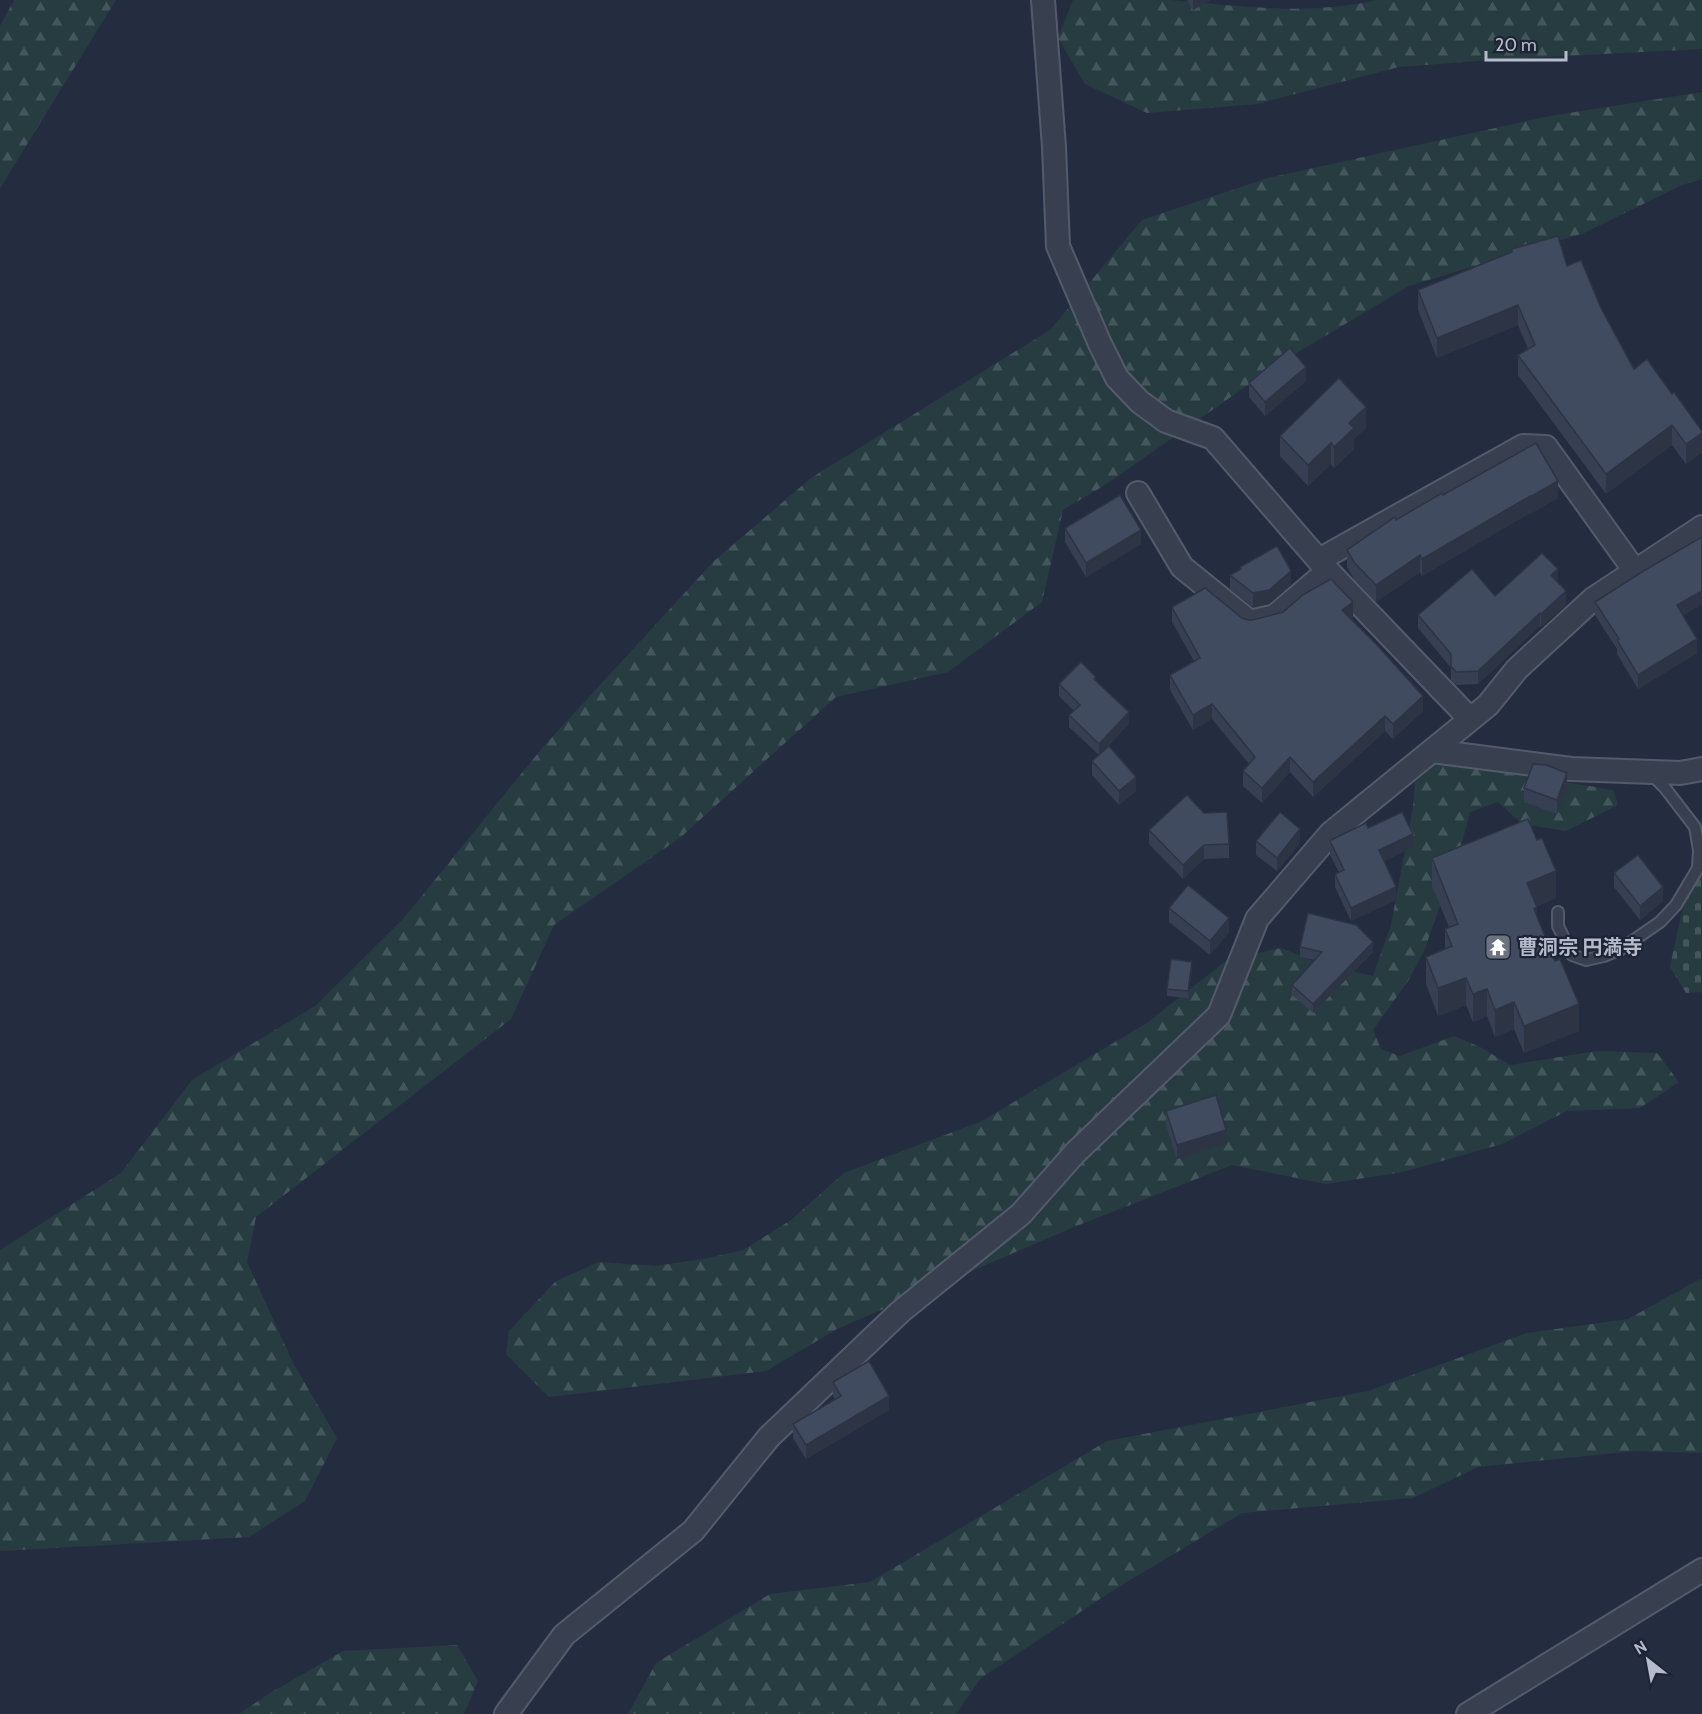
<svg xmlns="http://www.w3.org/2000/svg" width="1702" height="1714" font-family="Cabin,'Noto Sans JP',sans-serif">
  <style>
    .forest { fill: url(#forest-firs) }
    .cemetery { fill: url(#cemetery-stones) }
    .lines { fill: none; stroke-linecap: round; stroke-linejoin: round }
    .lane-casing { stroke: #535b6b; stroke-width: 14 }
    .street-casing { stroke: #535b6b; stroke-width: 26 }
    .lane { stroke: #384050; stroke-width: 10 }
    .street { stroke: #384050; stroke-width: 22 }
    .wall { fill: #374053 }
    .shaded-wall { fill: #2d3443 }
    .building { fill: #404b60; stroke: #2d3443; stroke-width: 1.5 }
    .labels { text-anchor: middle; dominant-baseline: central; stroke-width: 4.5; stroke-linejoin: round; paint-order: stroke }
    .poi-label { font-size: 20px; font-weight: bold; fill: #b5bbcb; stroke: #1d2535; text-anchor: start }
  </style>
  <defs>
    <pattern id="forest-firs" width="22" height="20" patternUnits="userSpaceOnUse" patternTransform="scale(1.5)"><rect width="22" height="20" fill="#263c41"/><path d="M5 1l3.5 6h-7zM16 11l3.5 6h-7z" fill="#43565b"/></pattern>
    <pattern id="cemetery-stones" width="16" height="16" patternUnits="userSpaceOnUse" patternTransform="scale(1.5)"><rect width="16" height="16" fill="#263c41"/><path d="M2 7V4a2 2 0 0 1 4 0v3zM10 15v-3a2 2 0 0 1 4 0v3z" fill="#43565b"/></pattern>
  </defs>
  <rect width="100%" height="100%" fill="#242d40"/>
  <g class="forest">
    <polygon points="14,0 116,0 0,188 0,26"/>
    <path d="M1073 0C1105 0 1139 0 1170 0 1240 6 1307 16 1377 0H1702V49L1504 59 1399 67 1257 104 1147 113 1085 84 1058 38Z"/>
    <polygon points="1702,92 1702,179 1682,185 1584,233 1409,286 1278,364 1105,485 1063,510 1042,602 948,672 836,697 681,837 554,925 511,1019 256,1217 247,1262 293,1363 337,1438 305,1501 249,1537 0,1551 0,1250 121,1173 192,1080 315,1006 403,919 543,747 714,561 811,478 1050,330 1142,220 1268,178 1550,116"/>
    <polygon points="1438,761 1613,790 1618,805 1566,831 1522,824 1498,802 1470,812 1460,850 1424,951 1408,981 1373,1030 1381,1049 1400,1056 1454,1036 1480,1047 1510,1065 1597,1051 1657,1053 1679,1082 1640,1108 1567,1111 1502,1144 1403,1172 1326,1184 1232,1165 1074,1227 837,1329 766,1371 549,1397 506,1354 509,1331 556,1281 599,1262 656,1266 708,1258 743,1250 791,1220 844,1173 982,1121 1147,1023 1227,960 1281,948 1321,964 1373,976 1391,925 1413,807 1415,782"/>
    <polygon points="1702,1278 1702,1453 1635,1451 1478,1467 1413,1498 1242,1513 1112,1591 981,1678 956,1714 628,1714 656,1663 770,1594 870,1582 1107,1441 1368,1391 1527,1333 1628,1319"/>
    <polygon points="457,1645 478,1681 464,1714 239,1714 270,1693 343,1651"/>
  </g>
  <polygon class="cemetery" points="1702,817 1702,992 1686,993 1670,967"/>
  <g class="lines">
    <defs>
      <polyline id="lane" points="1558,912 1558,926 1572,955 1586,960 1604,956 1621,949 1660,922 1676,905 1698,868 1699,850 1695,827 1665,788 1652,775"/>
      <g id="street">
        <polyline points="1043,0 1054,147 1058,246 1100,344 1117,378 1140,402 1166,421 1213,438 1328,571 1470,719"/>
        <polyline points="1138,493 1182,567 1250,622 1275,616 1328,571"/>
        <polyline points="1319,560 1523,446 1546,447 1635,571"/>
        <polyline points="1432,751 1571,769 1680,773 1702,769"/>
        <polyline points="506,1714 564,1635 693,1531 769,1437 900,1312 1021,1214 1075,1153 1219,1015 1257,919 1331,833 1488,705 1517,669 1593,599 1702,527"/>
        <polyline points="1468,1714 1702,1570"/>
      </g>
    </defs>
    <use href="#lane" class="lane-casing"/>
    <use href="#street" class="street-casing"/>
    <use href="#lane" class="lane"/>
    <use href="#street" class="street"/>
  </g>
  <g class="wall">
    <polygon points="1187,0 1211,0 1193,10"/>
    <polygon points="1512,249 1567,266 1601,308 1634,369 1672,394 1702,431 1686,464 1672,445 1606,494 1518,375 1518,355 1528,349 1518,325 1437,358 1418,310 1418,290 1512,252"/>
    <polygon points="1306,381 1265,416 1249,397 1249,383"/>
    <polygon points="1366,428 1354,439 1354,449 1334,468 1331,464 1308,486 1280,456 1280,436"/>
    <polygon points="1536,443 1558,498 1530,514 1530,513 1422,576 1420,572 1376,602 1354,579 1347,567 1347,550 1396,520 1443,495"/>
    <polygon points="1065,528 1141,544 1086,577 1065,542"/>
    <polygon points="1702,537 1702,604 1683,615 1697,653 1638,689 1617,654 1617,649 1595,615 1595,602"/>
    <polygon points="1240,567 1291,585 1269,604 1253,607 1230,589 1230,575 1240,569"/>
    <polygon points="1558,582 1566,605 1541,627 1540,626 1478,684 1456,685 1451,680 1451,668 1418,628 1418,615"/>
    <polygon points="1172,607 1242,618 1248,620 1353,617 1351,619 1423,711 1393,739 1385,731 1313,797 1290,772 1262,803 1243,786 1243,771 1249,764 1212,719 1193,730 1170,690 1170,675 1194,661 1172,622"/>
    <polygon points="1096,681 1129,724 1101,753 1136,791 1119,805 1092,775 1092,761 1099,755 1069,727 1069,715 1074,711 1059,696 1059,684"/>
    <polygon points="1567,787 1557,814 1524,802 1524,788"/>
    <polygon points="1368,828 1413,847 1384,861 1396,900 1351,921 1335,887 1335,874 1339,872 1330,855 1330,841"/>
    <polygon points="1149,830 1229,844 1229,858 1204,859 1183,879 1149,844"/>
    <polygon points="1256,841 1300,843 1277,871 1256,855"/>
    <polygon points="1432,858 1556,898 1537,906 1537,918 1579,1031 1524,1053 1514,1029 1495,1037 1487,1016 1473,1022 1466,1005 1438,1016 1426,984 1426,957 1445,949 1445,929 1449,927 1432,886"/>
    <polygon points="1614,873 1663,901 1640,920 1614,887"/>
    <polygon points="1169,908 1229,932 1210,955 1169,922"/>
    <polygon points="1300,947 1373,952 1313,1013 1292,995 1292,985 1315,960 1300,957"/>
    <polygon points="1192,969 1188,998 1167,996 1167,989"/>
    <polygon points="1166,1111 1226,1144 1177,1159 1166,1125"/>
    <polygon points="833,1382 889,1410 806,1459 793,1438 793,1424 835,1400 833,1396"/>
  </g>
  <g class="shaded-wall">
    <polygon points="1193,0 1211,0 1193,10"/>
    <polygon points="1518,305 1518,325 1437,358 1437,338"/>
    <polygon points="1306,367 1306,381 1265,416 1265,402"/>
    <polygon points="1366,407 1366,428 1354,439 1354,449 1334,468 1334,447 1349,423"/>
    <polygon points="1672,425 1672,445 1606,494 1606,474"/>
    <polygon points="1702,433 1702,453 1686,464 1686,444"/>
    <polygon points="1331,443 1331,464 1308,486 1308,465"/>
    <polygon points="1558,481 1558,498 1530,514 1530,497"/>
    <polygon points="1530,496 1530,513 1422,576 1422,559"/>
    <polygon points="1141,530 1141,544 1086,577 1086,563"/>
    <polygon points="1420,555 1420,572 1376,602 1376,585"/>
    <polygon points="1558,569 1558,582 1551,575"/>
    <polygon points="1291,571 1291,585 1269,604 1253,607 1253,593"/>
    <polygon points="1566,591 1566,605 1541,627 1541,614"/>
    <polygon points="1702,591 1702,604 1677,619 1677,605"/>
    <polygon points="1353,602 1353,617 1342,625 1342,610"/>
    <polygon points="1540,613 1540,626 1478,684 1478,671"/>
    <polygon points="1697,639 1697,653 1638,689 1638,675"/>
    <polygon points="1423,696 1423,711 1393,739 1393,724"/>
    <polygon points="1212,704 1212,719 1193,730 1193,715"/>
    <polygon points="1129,712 1129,724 1099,756 1099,744"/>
    <polygon points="1385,716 1385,731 1313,797 1313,782"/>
    <polygon points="1290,757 1290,772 1262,803 1262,788"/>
    <polygon points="1567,773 1567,787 1557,814 1557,800"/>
    <polygon points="1136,777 1136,791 1119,805 1119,791"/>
    <polygon points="1300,829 1300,843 1277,871 1277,858"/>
    <polygon points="1413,834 1413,847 1379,863 1379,850"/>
    <polygon points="1204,845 1204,859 1183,879 1183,865"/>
    <polygon points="1556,871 1556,898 1527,910 1527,883"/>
    <polygon points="1396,887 1396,900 1351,921 1351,908"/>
    <polygon points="1663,887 1663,901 1640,920 1640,906"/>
    <polygon points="1537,907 1537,934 1534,909"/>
    <polygon points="1229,918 1229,932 1210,955 1210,941"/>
    <polygon points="1373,942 1373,952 1313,1013 1313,1004"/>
    <polygon points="1192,962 1192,969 1188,998 1188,991"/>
    <polygon points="1466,978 1466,1005 1438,1016 1438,988"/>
    <polygon points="1487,989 1487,1016 1473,1022 1473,994"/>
    <polygon points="1514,1002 1514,1029 1495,1037 1495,1010"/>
    <polygon points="1579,1004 1579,1031 1524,1053 1524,1026"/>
    <polygon points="1226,1130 1226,1144 1177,1159 1177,1145"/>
    <polygon points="889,1396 889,1410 806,1459 806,1445"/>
  </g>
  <g class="building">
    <polygon points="1558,236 1567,266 1581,260 1601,308 1634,369 1647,359 1672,394 1674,392 1702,431 1702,433 1686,444 1672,425 1606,474 1518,355 1535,345 1518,305 1437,338 1418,290 1512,252 1512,249"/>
    <polygon points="1290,348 1306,367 1265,402 1249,383"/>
    <polygon points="1339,378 1366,407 1349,423 1354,428 1334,447 1331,443 1308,465 1280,436"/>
    <polygon points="1536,443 1558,481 1530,497 1530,496 1422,559 1420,555 1376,585 1354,562 1347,550 1395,517 1396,520 1442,493 1443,495"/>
    <polygon points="1120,495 1141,530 1086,563 1065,528"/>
    <polygon points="1702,537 1702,591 1677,605 1697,639 1638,675 1617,640 1619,639 1595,602 1645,570"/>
    <polygon points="1277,546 1291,571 1269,590 1253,593 1230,575 1241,569 1240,567"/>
    <polygon points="1542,553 1558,569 1551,575 1566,591 1541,614 1540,613 1478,671 1456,672 1451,666 1451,654 1418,615 1472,569 1495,596"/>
    <polygon points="1331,579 1353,602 1342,610 1377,645 1423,696 1393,724 1385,716 1313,782 1290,757 1262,788 1243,771 1255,757 1212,704 1193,715 1170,675 1200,658 1172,607 1205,588 1242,618 1248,620 1253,620 1283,612 1304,594"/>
    <polygon points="1081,662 1096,677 1094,679 1129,712 1099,744 1069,715 1080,705 1059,684"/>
    <polygon points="1109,746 1136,777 1119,791 1092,761"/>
    <polygon points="1533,764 1546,765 1567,773 1557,800 1524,788"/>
    <polygon points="1187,795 1204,813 1227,812 1229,844 1204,845 1183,865 1149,830"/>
    <polygon points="1280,812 1300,829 1277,858 1256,841"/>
    <polygon points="1402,812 1413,834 1379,850 1396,887 1351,908 1335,874 1344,870 1330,841 1333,839 1366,823 1368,828"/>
    <polygon points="1528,819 1537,840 1542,838 1556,871 1527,883 1537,907 1534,909 1555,961 1560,959 1579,1004 1524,1026 1514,1002 1495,1010 1487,989 1473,994 1466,978 1438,988 1426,957 1452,946 1445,929 1458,924 1432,858"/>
    <polygon points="1638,855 1663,887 1640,906 1614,873"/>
    <polygon points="1188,885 1229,918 1210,941 1169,908"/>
    <polygon points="1308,913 1356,925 1373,942 1313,1004 1292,985 1322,952 1300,947"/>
    <polygon points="1171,959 1192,962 1188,991 1167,989"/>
    <polygon points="1216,1095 1226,1130 1177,1145 1166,1111"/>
    <polygon points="869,1361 889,1396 806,1445 793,1424 841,1396 833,1382"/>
  </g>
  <defs>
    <symbol id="temple-square" viewBox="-11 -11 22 22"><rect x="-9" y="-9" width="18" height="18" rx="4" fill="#6b7280" stroke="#1d2535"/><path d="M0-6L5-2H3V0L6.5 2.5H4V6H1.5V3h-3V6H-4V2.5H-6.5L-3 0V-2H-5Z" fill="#fff"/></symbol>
  </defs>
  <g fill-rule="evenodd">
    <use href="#temple-square" x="1483" y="932" width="30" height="30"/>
  </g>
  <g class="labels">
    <g class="poi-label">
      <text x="1518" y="947">曹洞宗 円満寺</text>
    </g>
  </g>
  <g transform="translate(1648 1660) rotate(329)" stroke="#1d2535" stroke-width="4.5" paint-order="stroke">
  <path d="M0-4.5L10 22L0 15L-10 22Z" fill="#b5bbcb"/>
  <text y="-9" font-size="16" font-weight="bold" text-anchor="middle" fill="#b5bbcb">N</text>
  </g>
  <path d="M1486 51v9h80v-9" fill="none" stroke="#b5bbcb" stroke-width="3"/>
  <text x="1495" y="51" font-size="18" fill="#b5bbcb" stroke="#1d2535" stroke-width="4.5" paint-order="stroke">20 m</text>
</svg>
